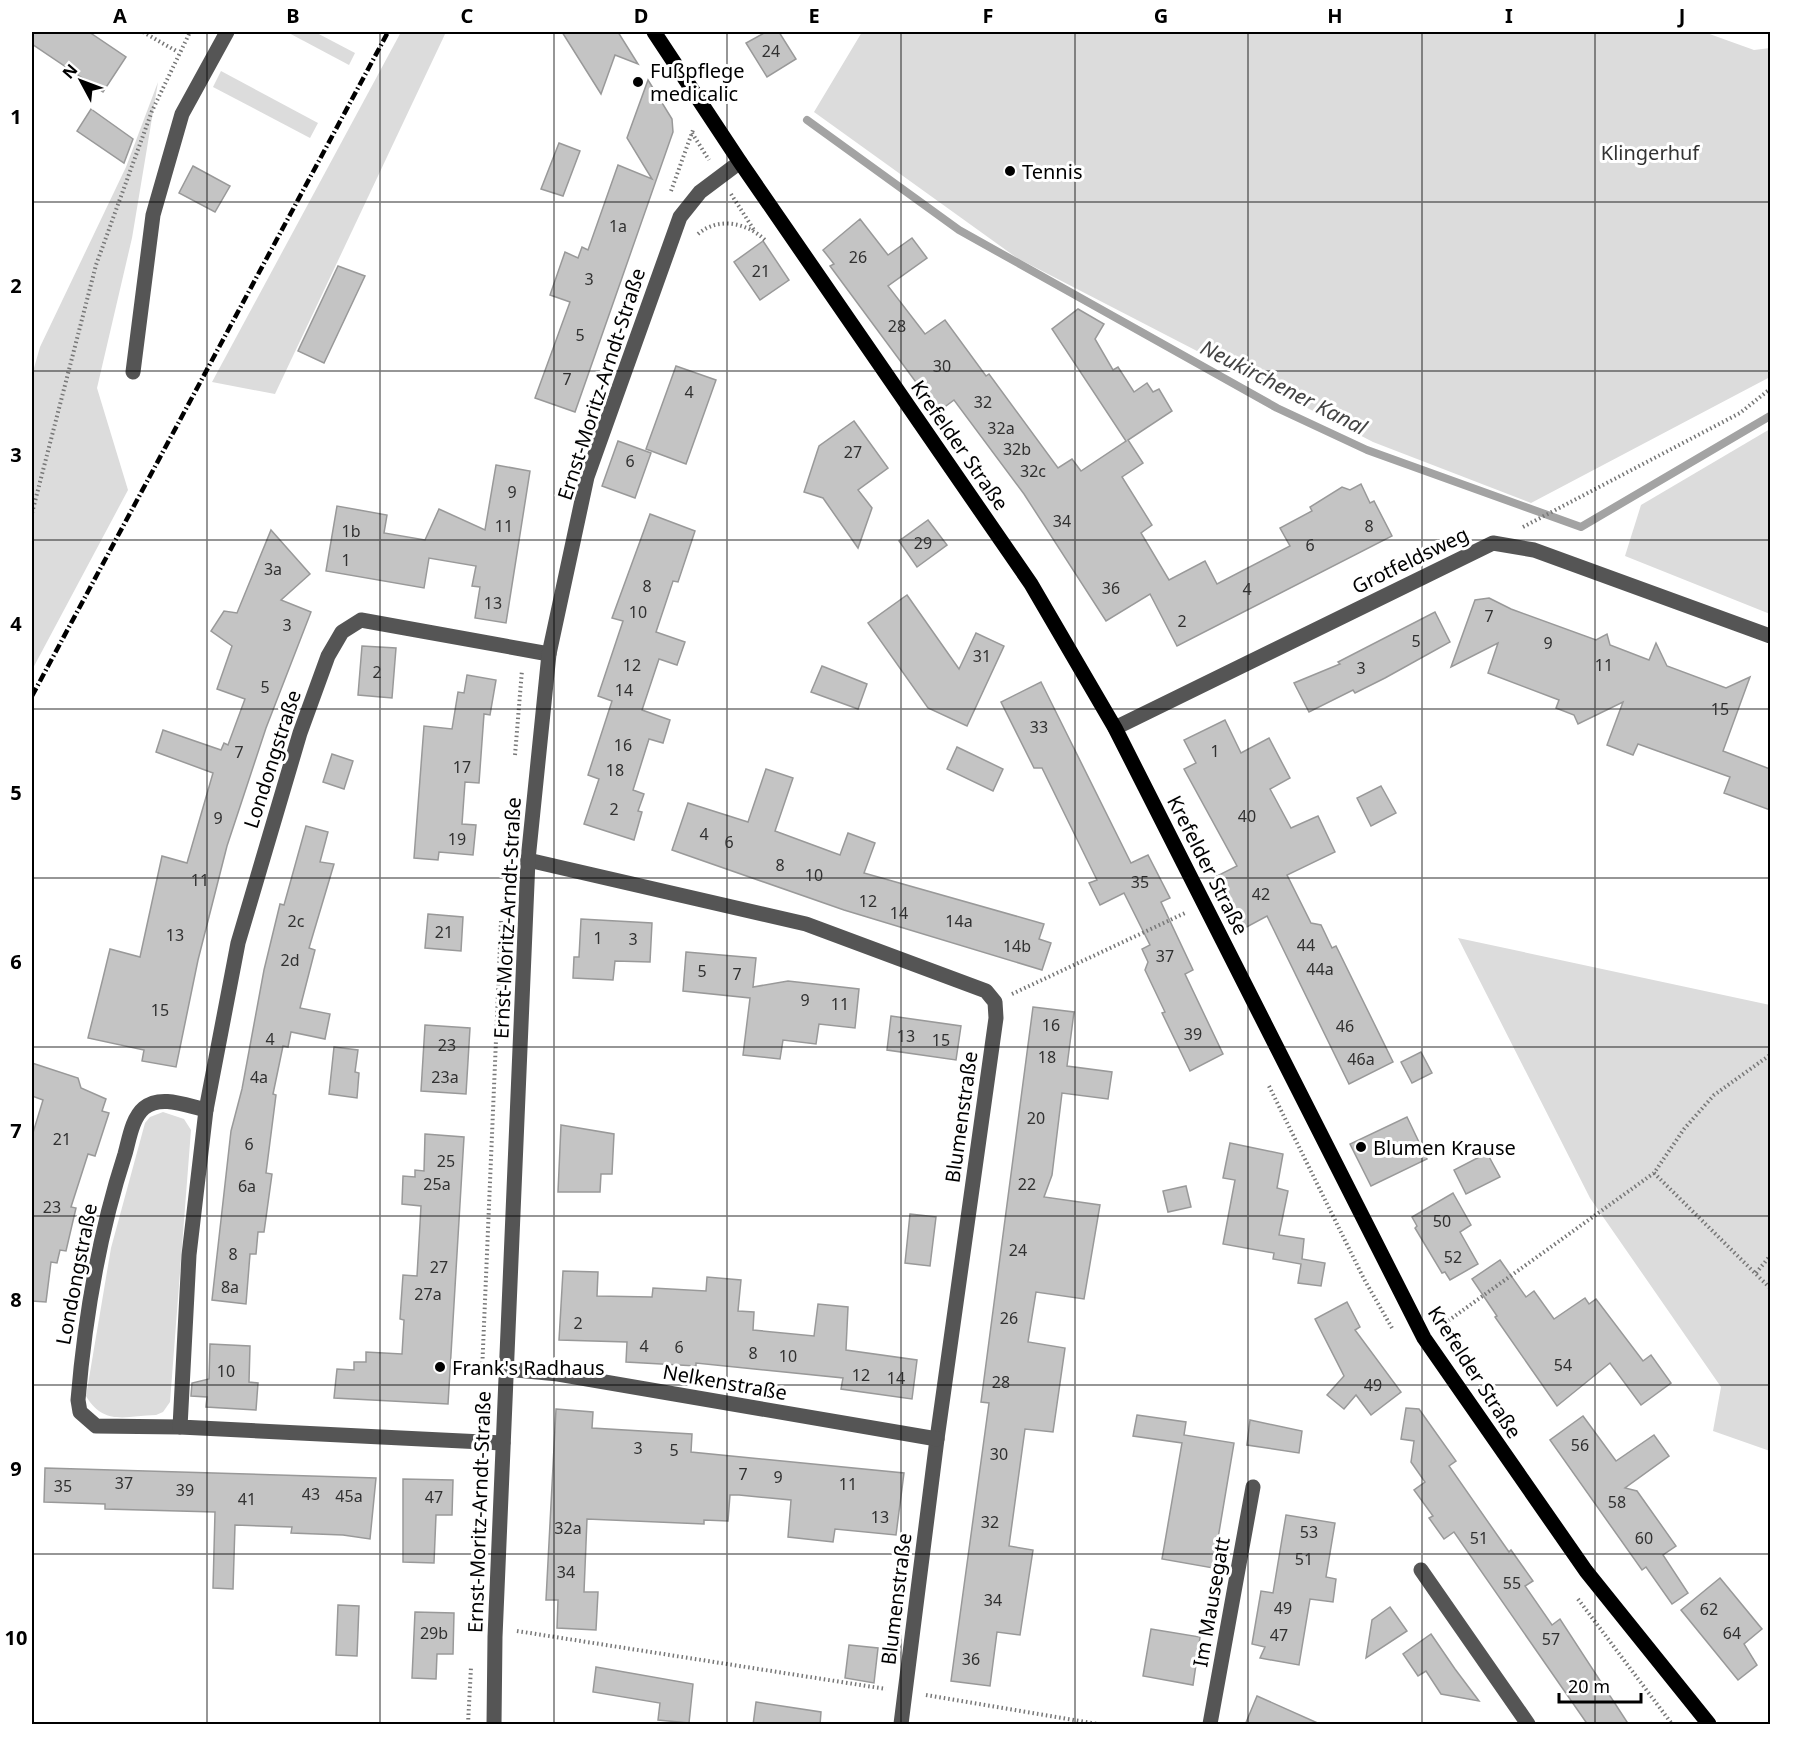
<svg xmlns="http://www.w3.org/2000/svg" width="1802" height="1756" font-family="'Noto Sans',sans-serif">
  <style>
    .green { fill: #dcdcdc }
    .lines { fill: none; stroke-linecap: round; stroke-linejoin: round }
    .stream { stroke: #a3a3a3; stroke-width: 8 }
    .building { fill: #c4c4c4; stroke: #999; stroke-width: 1.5 }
    .path { stroke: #777; stroke-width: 4; stroke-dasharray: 1.5 3; stroke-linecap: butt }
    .minor { stroke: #555; stroke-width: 15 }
    .major { stroke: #000; stroke-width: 15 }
    .rail { stroke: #000; stroke-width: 4.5; stroke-dasharray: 9 3 1.5 3; stroke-linecap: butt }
    .grid { fill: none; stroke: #000; stroke-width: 1.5; stroke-opacity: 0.55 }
    .poi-dot { fill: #000; stroke: #fff; stroke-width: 2 }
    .labels { text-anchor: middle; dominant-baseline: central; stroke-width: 6; stroke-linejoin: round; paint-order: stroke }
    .number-label { font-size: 16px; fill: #313131 }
    .poi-label { font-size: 20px; fill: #000; stroke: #fff; text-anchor: start }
    .park-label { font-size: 20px; fill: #333; stroke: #fff }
    .street-label { font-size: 20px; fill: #000; stroke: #fff }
    .water-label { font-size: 21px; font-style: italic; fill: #444; stroke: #fff }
    .neatline { fill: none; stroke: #000; stroke-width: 2 }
    .grid-label { font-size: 20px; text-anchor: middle; font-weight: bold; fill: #000 }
  </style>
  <rect width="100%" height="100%" fill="#fff"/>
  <g class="green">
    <polygon points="287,32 315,32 355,53 349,65"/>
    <polygon points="401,32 446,32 275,394 212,382"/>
    <polygon points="862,32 1704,32 1754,50 1770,48 1770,377 1531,503 1373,442 1017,258 814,112"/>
    <polygon points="221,71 318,123 310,138 213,87"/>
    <polygon points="158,82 132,238 97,388 128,490 32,670 32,375 40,347 126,167"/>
    <polygon points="1770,429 1770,614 1625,556 1641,505"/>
    <polygon points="1458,938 1770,1005 1770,1451 1713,1431 1721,1387 1590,1198"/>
    <path d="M163 1112 184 1119 191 1130 170 1402 163 1412 156 1415C125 1416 104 1426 86 1396L111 1248 145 1123 150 1117Z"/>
  </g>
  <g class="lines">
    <polyline class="stream" points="807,120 959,230 1277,408 1367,450 1581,527 1770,416"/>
  </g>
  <g class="building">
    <polygon points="32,32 89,32 126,57 103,92 32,44"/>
    <polygon points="562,32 618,32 638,64 615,55 601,94"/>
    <polygon points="766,32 779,32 796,59 767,77 746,43"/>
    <polygon points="648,80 672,119 673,132 575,412 535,398 570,302 550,295 565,252 578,258 582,247 588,250 618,165 652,179 627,138"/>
    <polygon points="91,109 133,139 124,163 77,131"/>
    <polygon points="559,143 580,151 563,196 541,189"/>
    <polygon points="193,166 230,186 215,212 179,193"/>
    <polygon points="860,219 888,255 912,238 927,258 888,286 925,334 945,320 986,376 989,374 1058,468 1072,459 1081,471 1126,441 1052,329 1078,309 1104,324 1095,339 1113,370 1118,367 1134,392 1147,383 1153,392 1159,389 1172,411 1128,440 1143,463 1122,477 1152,525 1141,533 1169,580 1205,561 1217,584 1290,546 1280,528 1312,511 1310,507 1342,487 1350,490 1361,484 1370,503 1374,501 1392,536 1177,646 1150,594 1106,621 1024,494 954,400 938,412 830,266 834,264 823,250"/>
    <polygon points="763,241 789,280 760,300 734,262"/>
    <polygon points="338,266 365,276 324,363 298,351"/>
    <polygon points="676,366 716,380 686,464 646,449"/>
    <polygon points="854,421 888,468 858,490 872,508 858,548 823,498 804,492 819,446"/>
    <polygon points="618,441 651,453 635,498 602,486"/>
    <polygon points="496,465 530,471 506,623 475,618 480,587 472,586 476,566 429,558 424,588 326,571 337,506 387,515 384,533 425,540 439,509 485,530"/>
    <polygon points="650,514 695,531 678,582 673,581 656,632 685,642 677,665 659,659 642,710 670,720 663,743 649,739 633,790 644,794 638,811 642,812 634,840 584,824 599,779 588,775 612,701 598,696 623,621 612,618"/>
    <polygon points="928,520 947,545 917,567 899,541"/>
    <polygon points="271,530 310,574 281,600 311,612 266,728 227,846 198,960 176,1067 142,1061 144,1050 88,1038 103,978 110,949 140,957 162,856 187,863 213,773 156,752 163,730 221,750 224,743 228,745 245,699 217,689 232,646 211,631 224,611 237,613"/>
    <polygon points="907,595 959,669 976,633 1004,646 967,726 928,708 868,623"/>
    <polygon points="1489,598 1511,609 1596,640 1607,634 1610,645 1649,660 1656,643 1667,666 1726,688 1750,677 1723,751 1770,769 1770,810 1724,793 1730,777 1638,744 1633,755 1607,745 1623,702 1578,724 1574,715 1556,708 1559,700 1488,673 1498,643 1451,667 1475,600"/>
    <polygon points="1435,612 1450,642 1385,678 1355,693 1353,690 1309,712 1294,683 1340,664 1338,662"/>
    <polygon points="362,646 396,648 392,698 358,695"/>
    <polygon points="822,666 867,684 858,709 811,692"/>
    <polygon points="467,675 496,680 490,715 484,714 479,783 465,782 462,824 476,825 473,855 439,852 438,860 414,858 424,726 452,729 458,692 464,693"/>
    <polygon points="1041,682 1131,863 1148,855 1170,898 1161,902 1193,970 1185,974 1223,1054 1190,1071 1162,1013 1165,1012 1145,970 1148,962 1142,949 1150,945 1124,893 1100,905 1089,883 1097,880 1042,768 1034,768 1001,702"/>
    <polygon points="1225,720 1241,753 1269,738 1290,778 1270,789 1291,828 1318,816 1335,852 1287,875 1311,923 1321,925 1332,948 1336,946 1393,1062 1349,1084 1267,916 1243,929 1217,876 1237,866 1184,769 1196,763 1184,740"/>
    <polygon points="957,747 1003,769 993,791 947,769"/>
    <polygon points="332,754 353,761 344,789 323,782"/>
    <polygon points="766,769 793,778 775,831 840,855 848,833 875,843 864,873 1044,924 1039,939 1051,943 1042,970 844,910 672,850 688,803 748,822"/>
    <polygon points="1381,786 1396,813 1371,826 1357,798"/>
    <polygon points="306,826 328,832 320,862 334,864 309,948 315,950 300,1008 330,1014 325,1039 291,1032 288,1047 283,1046 273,1094 276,1095 266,1173 272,1174 264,1232 258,1232 256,1254 250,1254 246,1304 212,1300 231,1131 242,1089 264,970 280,904 284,905"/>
    <polygon points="428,914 463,917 461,951 425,948"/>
    <polygon points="581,919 652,923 650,962 615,961 613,980 573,978 574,957 579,957"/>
    <polygon points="686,952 756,958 753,987 788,981 859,989 855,1028 819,1024 816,1044 783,1040 780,1059 743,1055 750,998 683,991"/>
    <polygon points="1033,1007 1074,1012 1067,1066 1112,1072 1108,1099 1062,1093 1052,1175 1044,1197 1100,1205 1084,1299 1036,1292 1028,1342 1065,1348 1053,1432 1025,1429 1009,1546 1033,1550 1020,1635 997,1632 990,1686 951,1681 989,1403 981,1402"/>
    <polygon points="891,1016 961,1026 956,1060 887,1050"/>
    <polygon points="425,1025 470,1028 466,1094 421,1091"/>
    <polygon points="334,1047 358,1050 355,1072 359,1073 357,1098 329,1094"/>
    <polygon points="1421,1052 1432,1073 1412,1083 1401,1062"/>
    <polygon points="32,1063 78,1078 81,1088 106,1099 102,1111 109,1113 95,1156 88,1154 71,1207 76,1208 66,1251 60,1250 57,1263 51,1262 46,1302 32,1301 32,1136 43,1100 32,1096"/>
    <polygon points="1407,1117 1427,1159 1371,1186 1350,1144"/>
    <polygon points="561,1125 614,1134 612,1174 601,1174 600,1192 558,1192"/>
    <polygon points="425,1134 464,1137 448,1404 334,1398 337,1369 354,1370 354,1362 366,1362 366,1352 402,1354 404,1320 400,1319 403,1275 417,1276 421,1206 402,1204 403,1176 415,1177 415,1170 424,1171"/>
    <polygon points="1230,1143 1283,1154 1277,1188 1288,1191 1279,1235 1304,1239 1302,1259 1325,1263 1321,1286 1298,1283 1301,1264 1273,1259 1274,1253 1223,1244 1235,1180 1223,1178"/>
    <polygon points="1487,1153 1500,1177 1466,1194 1454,1170"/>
    <polygon points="1186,1186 1191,1207 1168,1212 1163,1191"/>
    <polygon points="1453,1193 1471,1225 1460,1232 1478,1264 1450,1280 1445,1272 1442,1273 1415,1228 1417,1226 1412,1217"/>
    <polygon points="910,1214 936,1217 930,1266 905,1263"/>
    <polygon points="1500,1260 1526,1297 1534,1291 1554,1319 1585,1298 1589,1304 1596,1299 1643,1361 1651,1355 1671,1383 1641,1405 1610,1363 1557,1406 1495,1317 1497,1316 1472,1279"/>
    <polygon points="563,1271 598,1272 597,1296 652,1297 653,1288 706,1291 707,1277 741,1280 738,1311 754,1312 753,1330 814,1336 818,1304 848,1307 846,1350 917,1360 912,1399 841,1389 843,1378 696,1363 696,1366 626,1362 627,1342 559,1340"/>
    <polygon points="1347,1302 1360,1327 1355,1330 1401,1392 1371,1415 1356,1395 1344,1409 1327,1395 1344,1376 1315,1319"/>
    <polygon points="210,1344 250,1346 249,1382 258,1383 256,1410 206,1407 207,1397 191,1396 192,1383 209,1379"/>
    <polygon points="1406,1408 1419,1409 1456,1461 1449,1466 1509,1552 1511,1550 1533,1581 1525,1586 1552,1625 1560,1619 1629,1725 1588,1725 1454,1532 1444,1539 1429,1518 1433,1516 1414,1490 1425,1482 1411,1462 1414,1441 1401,1439"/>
    <polygon points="556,1409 593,1412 592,1428 692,1434 691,1452 904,1473 896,1535 835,1529 833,1542 788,1537 791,1500 739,1495 730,1495 728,1521 704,1520 704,1524 587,1519 584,1592 598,1592 596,1630 557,1628 558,1600 546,1600"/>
    <polygon points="1137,1415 1186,1422 1184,1435 1234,1443 1213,1568 1162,1559 1182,1443 1133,1436"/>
    <polygon points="1583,1416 1616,1461 1654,1435 1669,1456 1625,1488 1637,1491 1676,1546 1663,1555 1688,1593 1672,1604 1646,1567 1642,1570 1550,1440"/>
    <polygon points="1250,1420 1302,1431 1299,1453 1247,1445"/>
    <polygon points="45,1468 376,1478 370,1539 343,1535 291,1533 292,1527 235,1525 233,1589 213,1588 215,1512 105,1509 105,1504 44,1502"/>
    <polygon points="403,1479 453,1480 452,1515 436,1515 434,1563 403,1562"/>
    <polygon points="1286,1515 1335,1523 1326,1577 1336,1579 1333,1602 1310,1599 1299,1665 1260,1658 1265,1647 1252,1644 1261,1591 1273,1593"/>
    <polygon points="1720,1578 1762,1629 1744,1644 1757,1665 1738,1680 1681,1610"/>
    <polygon points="338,1605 359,1606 357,1656 336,1655"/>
    <polygon points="1390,1607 1407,1631 1366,1658 1372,1620"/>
    <polygon points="415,1612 454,1613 453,1654 437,1654 436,1679 412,1678"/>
    <polygon points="1151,1629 1200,1637 1193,1685 1143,1676"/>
    <polygon points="1431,1634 1455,1669 1479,1701 1441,1694 1426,1671 1418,1676 1403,1654"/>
    <polygon points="849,1645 878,1648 874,1683 845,1678"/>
    <polygon points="596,1667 693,1684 689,1723 658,1720 660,1703 593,1692"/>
    <polygon points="1257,1696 1322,1725 1245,1725"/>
    <polygon points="756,1702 821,1712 820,1725 753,1725"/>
  </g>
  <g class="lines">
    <g class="path">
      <polyline points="143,32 178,52"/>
      <polyline points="692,133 709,160"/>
      <polyline points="671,191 693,130"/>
      <polyline points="731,194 754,230"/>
      <path d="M698 234C719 216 748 223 766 241"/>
      <polyline points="32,513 96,265 152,111 190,32"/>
      <polyline points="1523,527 1740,413 1770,389"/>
      <polyline points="515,755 522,670"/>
      <polyline points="1012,994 1185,913"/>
      <polyline points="1269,1086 1364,1279 1392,1328"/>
      <polyline points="1654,1173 1770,1288"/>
      <polyline points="1756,1273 1770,1256"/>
      <polyline points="1441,1326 1654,1173 1684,1129 1714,1095 1770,1055"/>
      <polyline points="482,1372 501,921"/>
      <polyline points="1578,1599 1672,1724"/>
      <polyline points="517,1631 886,1689"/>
      <polyline points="926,1695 1097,1724"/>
      <polyline points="468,1724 471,1667"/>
    </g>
    <g class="minor">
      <polyline points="133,372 153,215 182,114 227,32"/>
      <polyline points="1115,728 1493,543 1534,550 1770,636"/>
      <polyline points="528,860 806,924 986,991 995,1002 996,1018 937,1439 901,1724"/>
      <polyline points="506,1369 558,1374 937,1439"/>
      <path d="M180 1427 96 1426 80 1412 78 1400C85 1316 99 1234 125 1154 129 1140 132 1118 144 1108 161 1094 187 1106 206 1110"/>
      <polyline points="503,1443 180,1427 189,1255 206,1110 238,943 300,733 328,656 342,632 361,620 549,654"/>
      <polyline points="1421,1570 1528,1724"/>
      <polyline points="494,1724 495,1637 528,860 549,654 587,477 680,217 700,192 740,162"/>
      <polyline points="1210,1724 1253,1487"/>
    </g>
    <polyline class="major" points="654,32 740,162 1031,584 1115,728 1424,1338 1586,1571 1709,1724"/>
    <polyline class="rail" points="32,696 388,32"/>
  </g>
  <path class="grid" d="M207 32V1724M380 32V1724M554 32V1724M727 32V1724M901 32V1724M1075 32V1724M1248 32V1724M1422 32V1724M1595 32V1724M32 202H1770M32 371H1770M32 540H1770M32 709H1770M32 878H1770M32 1047H1770M32 1216H1770M32 1385H1770M32 1554H1770"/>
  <g class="poi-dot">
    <circle cx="638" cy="82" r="6"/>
    <circle cx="1010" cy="171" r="6"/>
    <circle cx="1361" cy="1147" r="6"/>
    <circle cx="440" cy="1367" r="6"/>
  </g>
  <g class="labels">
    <g class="number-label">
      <text x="771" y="51">24</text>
      <text x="618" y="226">1a</text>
      <text x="858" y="257">26</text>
      <text x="761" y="271">21</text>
      <text x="589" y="279">3</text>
      <text x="897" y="326">28</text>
      <text x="580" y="335">5</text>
      <text x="942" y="366">30</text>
      <text x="567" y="379">7</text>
      <text x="689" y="392">4</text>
      <text x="983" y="402">32</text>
      <text x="1001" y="428">32a</text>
      <text x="1017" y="449">32b</text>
      <text x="853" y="452">27</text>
      <text x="630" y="461">6</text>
      <text x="1033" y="471">32c</text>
      <text x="512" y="492">9</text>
      <text x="1062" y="521">34</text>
      <text x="504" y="526">11</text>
      <text x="1369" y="526">8</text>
      <text x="351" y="531">1b</text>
      <text x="923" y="543">29</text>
      <text x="1310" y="545">6</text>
      <text x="346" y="560">1</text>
      <text x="273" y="569">3a</text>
      <text x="647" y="586">8</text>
      <text x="1111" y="588">36</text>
      <text x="1247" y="589">4</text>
      <text x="493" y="603">13</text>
      <text x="638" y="612">10</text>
      <text x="1489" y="616">7</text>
      <text x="1182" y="621">2</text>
      <text x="287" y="625">3</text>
      <text x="1416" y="641">5</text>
      <text x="1548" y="643">9</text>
      <text x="982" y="656">31</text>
      <text x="632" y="665">12</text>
      <text x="1604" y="665">11</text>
      <text x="1361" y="668">3</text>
      <text x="377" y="672">2</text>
      <text x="265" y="687">5</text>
      <text x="624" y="690">14</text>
      <text x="1720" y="709">15</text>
      <text x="1039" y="727">33</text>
      <text x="623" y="745">16</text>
      <text x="1215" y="751">1</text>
      <text x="239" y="752">7</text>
      <text x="462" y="767">17</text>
      <text x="615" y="770">18</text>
      <text x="614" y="809">2</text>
      <text x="1247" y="816">40</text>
      <text x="218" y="818">9</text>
      <text x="704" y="834">4</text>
      <text x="457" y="839">19</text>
      <text x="729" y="842">6</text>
      <text x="780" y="865">8</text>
      <text x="814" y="875">10</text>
      <text x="200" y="880">11</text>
      <text x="1140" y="882">35</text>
      <text x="1261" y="894">42</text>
      <text x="868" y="901">12</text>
      <text x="899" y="913">14</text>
      <text x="296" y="921">2c</text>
      <text x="959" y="921">14a</text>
      <text x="444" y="932">21</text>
      <text x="175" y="935">13</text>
      <text x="598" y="938">1</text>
      <text x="633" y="939">3</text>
      <text x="1306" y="945">44</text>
      <text x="1017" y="946">14b</text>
      <text x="1165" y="956">37</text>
      <text x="290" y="960">2d</text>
      <text x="1320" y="969">44a</text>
      <text x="702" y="971">5</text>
      <text x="737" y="974">7</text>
      <text x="805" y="1000">9</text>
      <text x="840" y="1004">11</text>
      <text x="160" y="1010">15</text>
      <text x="1051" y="1025">16</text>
      <text x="1345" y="1026">46</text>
      <text x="1193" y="1034">39</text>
      <text x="906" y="1036">13</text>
      <text x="270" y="1039">4</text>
      <text x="941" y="1040">15</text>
      <text x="447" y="1045">23</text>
      <text x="1047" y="1057">18</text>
      <text x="1361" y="1059">46a</text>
      <text x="259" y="1077">4a</text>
      <text x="445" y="1077">23a</text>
      <text x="1036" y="1118">20</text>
      <text x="62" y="1139">21</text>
      <text x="249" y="1144">6</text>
      <text x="446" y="1161">25</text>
      <text x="437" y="1184">25a</text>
      <text x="1027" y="1184">22</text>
      <text x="247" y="1186">6a</text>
      <text x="52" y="1207">23</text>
      <text x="1442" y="1221">50</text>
      <text x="1018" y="1250">24</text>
      <text x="233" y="1254">8</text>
      <text x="1453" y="1257">52</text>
      <text x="439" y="1267">27</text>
      <text x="230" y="1287">8a</text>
      <text x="428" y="1294">27a</text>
      <text x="1009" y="1318">26</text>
      <text x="578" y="1323">2</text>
      <text x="644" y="1346">4</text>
      <text x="679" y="1347">6</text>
      <text x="753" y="1353">8</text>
      <text x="788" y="1356">10</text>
      <text x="1563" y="1365">54</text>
      <text x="226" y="1371">10</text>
      <text x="861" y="1375">12</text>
      <text x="896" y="1378">14</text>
      <text x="1001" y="1382">28</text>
      <text x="1373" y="1385">49</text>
      <text x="1580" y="1445">56</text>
      <text x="638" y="1448">3</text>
      <text x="674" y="1450">5</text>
      <text x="999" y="1454">30</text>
      <text x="743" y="1474">7</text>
      <text x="778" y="1477">9</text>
      <text x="124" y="1483">37</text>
      <text x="848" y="1484">11</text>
      <text x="63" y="1486">35</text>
      <text x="185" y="1490">39</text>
      <text x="311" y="1494">43</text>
      <text x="349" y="1496">45a</text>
      <text x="434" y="1497">47</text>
      <text x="247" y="1499">41</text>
      <text x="1617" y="1502">58</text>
      <text x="880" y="1517">13</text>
      <text x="990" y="1522">32</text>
      <text x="568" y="1528">32a</text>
      <text x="1309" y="1532">53</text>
      <text x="1479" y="1538">51</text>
      <text x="1644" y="1538">60</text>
      <text x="1304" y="1559">51</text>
      <text x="566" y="1572">34</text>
      <text x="1512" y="1583">55</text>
      <text x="993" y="1600">34</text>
      <text x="1283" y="1608">49</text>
      <text x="1709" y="1609">62</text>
      <text x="434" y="1633">29b</text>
      <text x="1732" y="1633">64</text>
      <text x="1279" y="1635">47</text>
      <text x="1551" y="1639">57</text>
      <text x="971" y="1659">36</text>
    </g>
    <g class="poi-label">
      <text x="650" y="70">Fußpflege<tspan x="650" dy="23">medicalic</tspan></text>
      <text x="1022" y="171">Tennis</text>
      <text x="1373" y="1147">Blumen Krause</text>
      <text x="452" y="1367">Frank's Radhaus</text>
    </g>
    <g class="park-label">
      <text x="1650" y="152">Klingerhuf</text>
    </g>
    <g class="street-label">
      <text transform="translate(601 384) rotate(-72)">Ernst-Moritz-Arndt-Straße</text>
      <text transform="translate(960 445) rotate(55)">Krefelder Straße</text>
      <text transform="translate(1410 560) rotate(-26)">Grotfeldsweg</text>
      <text transform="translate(272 759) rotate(-72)">Londongstraße</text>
      <text transform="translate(1208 865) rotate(63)">Krefelder Straße</text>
      <text transform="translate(507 918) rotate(-87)">Ernst-Moritz-Arndt-Straße</text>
      <text transform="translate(961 1117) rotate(-82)">Blumenstraße</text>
      <text transform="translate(76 1274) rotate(-79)">Londongstraße</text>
      <text transform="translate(1475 1372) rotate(57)">Krefelder Straße</text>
      <text transform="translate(725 1382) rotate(10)">Nelkenstraße</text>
      <text transform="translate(479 1512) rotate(-88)">Ernst-Moritz-Arndt-Straße</text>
      <text transform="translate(896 1599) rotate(-83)">Blumenstraße</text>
      <text transform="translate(1211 1602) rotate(-80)">Im Mausegatt</text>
    </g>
    <g class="water-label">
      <text transform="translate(1284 387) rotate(27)">Neukirchener Kanal</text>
    </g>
  </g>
  <rect width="1802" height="1756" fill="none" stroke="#ffffff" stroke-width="66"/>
  <g transform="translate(81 81) rotate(311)" stroke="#ffffff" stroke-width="4.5" paint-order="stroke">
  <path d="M0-4.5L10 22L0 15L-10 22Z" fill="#000000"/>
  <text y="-9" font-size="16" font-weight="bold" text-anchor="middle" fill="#000000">N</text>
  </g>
  <path d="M1559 1693v9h82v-9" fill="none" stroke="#000000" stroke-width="3"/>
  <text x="1568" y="1693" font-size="18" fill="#000000" stroke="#ffffff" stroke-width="4.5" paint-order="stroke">20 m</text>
  <rect x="33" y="33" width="1736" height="1690" class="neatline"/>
  <g class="grid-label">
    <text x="120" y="23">A</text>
    <text x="293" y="23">B</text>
    <text x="467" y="23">C</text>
    <text x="641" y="23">D</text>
    <text x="814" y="23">E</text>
    <text x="988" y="23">F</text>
    <text x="1161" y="23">G</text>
    <text x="1335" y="23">H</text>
    <text x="1509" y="23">I</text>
    <text x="1682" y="23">J</text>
    <text x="16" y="124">1</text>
    <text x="16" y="293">2</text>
    <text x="16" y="462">3</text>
    <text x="16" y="631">4</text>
    <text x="16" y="800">5</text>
    <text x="16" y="969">6</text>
    <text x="16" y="1138">7</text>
    <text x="16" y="1307">8</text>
    <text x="16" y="1476">9</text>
    <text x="16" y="1645">10</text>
  </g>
</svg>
